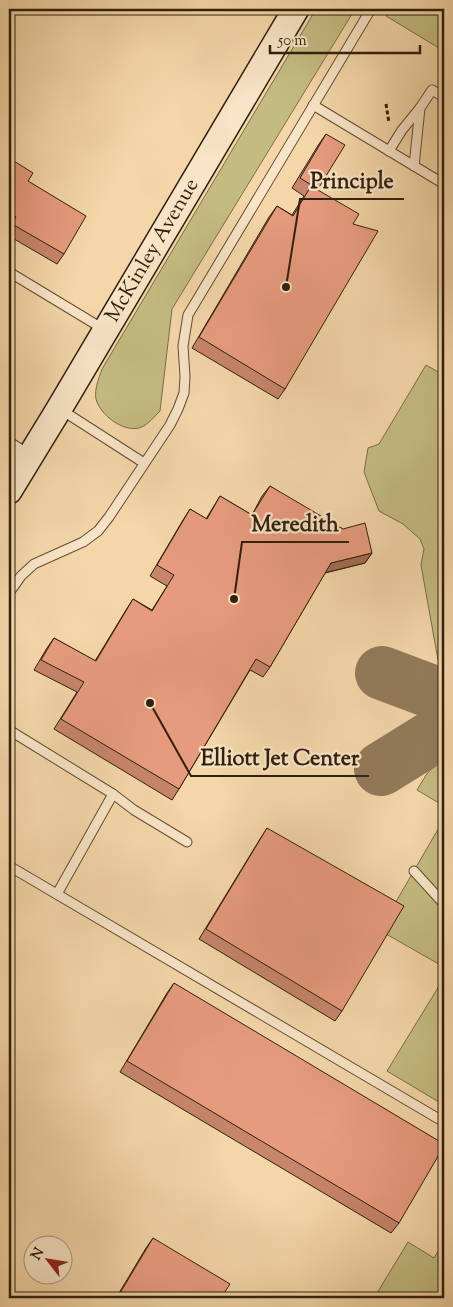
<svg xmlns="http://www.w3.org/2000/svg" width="453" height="1307" font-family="'Sorts Mill Goudy',serif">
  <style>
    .green { fill: #c4bb82; stroke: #7a6d47 }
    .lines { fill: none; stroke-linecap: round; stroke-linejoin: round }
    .taxiway { stroke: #927a5a; stroke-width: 54 }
    .lane-casing { stroke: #614d33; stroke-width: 11 }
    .street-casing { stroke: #614d33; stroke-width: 20 }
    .secondary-casing { stroke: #301f0c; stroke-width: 28 }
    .path { stroke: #301f0c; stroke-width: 3; stroke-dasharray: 4 2.5; stroke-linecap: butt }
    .lane { stroke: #f8e4c6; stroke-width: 9 }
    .street { stroke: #f8e4c6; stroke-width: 18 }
    .secondary { stroke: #f8e4c6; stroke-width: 25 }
    .wall { fill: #c7856c; stroke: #301f0c }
    .shaded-wall { fill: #a26c58; stroke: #301f0c }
    .building { fill: #e79b7e; stroke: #301f0c }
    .labels { text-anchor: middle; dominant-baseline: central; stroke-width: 4.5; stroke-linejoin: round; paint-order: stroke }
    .street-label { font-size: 21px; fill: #301f0c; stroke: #f8e4c6 }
    .leader { fill: none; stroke: #301f0c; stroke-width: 2 }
    .callout-dot { fill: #301f0c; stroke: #f8e4c6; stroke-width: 2 }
    .callout-label { font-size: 22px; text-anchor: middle; font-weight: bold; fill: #301f0c; stroke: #f8e4c6; stroke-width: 4.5; stroke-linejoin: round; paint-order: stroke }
  </style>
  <rect width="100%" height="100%" fill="#f4d6a8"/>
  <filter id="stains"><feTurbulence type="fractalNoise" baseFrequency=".004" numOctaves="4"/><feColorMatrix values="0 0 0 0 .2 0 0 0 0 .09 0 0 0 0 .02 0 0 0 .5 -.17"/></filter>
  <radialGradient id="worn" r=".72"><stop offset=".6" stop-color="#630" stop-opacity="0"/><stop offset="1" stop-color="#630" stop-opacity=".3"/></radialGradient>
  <g class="green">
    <path d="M316 9H355L172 309 160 411C154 417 148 425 139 428 123 432 100 415 96 399 94 390 99 378 102 369Z"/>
    <polygon points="392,9 444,9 444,51 386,16"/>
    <polygon points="426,365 440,373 444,369 444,669 438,660 421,565 424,549 420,539 403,524 379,511 364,472 368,448 379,444"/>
    <polygon points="444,754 444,806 417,790 426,775"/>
    <polygon points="444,819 444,967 386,934 390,912"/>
    <polygon points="444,978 444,1105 387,1071"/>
    <polygon points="444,1241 444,1298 374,1298 408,1242 434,1258"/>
  </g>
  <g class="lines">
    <g class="taxiway">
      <polyline points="382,673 430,691 444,694"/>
      <polyline points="381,769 444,730"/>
    </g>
    <defs>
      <g id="lane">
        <polyline points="313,105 444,184"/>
        <polyline points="389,151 402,130 420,108"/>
        <polyline points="414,166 420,108 432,90 444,97"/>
        <polyline points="9,272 105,330"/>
        <polyline points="60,409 144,463"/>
        <polyline points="9,593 21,576 34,564 83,542 98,531 109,517 170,425 178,409 184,393 185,376 183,346 188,315 371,9"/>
        <polyline points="9,730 113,794 134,810 187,842"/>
        <polyline points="9,866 444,1122"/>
        <polyline points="414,871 444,904"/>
        <polyline points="57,894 113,794"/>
      </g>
      <polyline id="street" points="9,447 28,459"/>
      <g id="secondary">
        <path id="s1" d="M9 491 59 409 296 9"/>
      </g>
    </defs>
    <use href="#lane" class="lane-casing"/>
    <use href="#street" class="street-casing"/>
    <use href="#secondary" class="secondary-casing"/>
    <polyline class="path" points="386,104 389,123"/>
    <use href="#lane" class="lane"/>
    <use href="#street" class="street"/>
    <use href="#secondary" class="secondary"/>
  </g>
  <g class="wall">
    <polygon points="326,134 318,190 353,224 285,389 278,399 192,348 269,217 277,206 292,215 304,196 292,188 319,144"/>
    <polygon points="9,158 28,181 64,254 57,264 9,236"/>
    <polygon points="270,486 372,553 365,563 325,573 270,667 263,677 250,670 179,789 172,800 54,729 77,692 34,670 47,648 54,638 95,661 126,610 133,599 152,610 167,586 150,576 183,520 190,509 206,519 220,496 252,515 262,496"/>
    <polygon points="267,828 342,1011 335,1021 199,939 260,839"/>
    <polygon points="174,983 399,1223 391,1233 120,1072 167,993"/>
    <polygon points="153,1238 221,1298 116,1298 146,1248"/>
  </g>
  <polygon class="shaded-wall" points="372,553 365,563 324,573 331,563"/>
  <g class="building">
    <polygon points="326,134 345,145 318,189 300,178"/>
    <polygon points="9,158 33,173 28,181 86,216 64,254 12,224 16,217 9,213"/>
    <polygon points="311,186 359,214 353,224 378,231 285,389 199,337 277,206 293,216"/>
    <polygon points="270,486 343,529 365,523 372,553 331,563 270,667 256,659 179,789 61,719 84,682 41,660 54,638 96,661 133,599 152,611 174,575 157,565 190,509 207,519 220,496 252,515"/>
    <polygon points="267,828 404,906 342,1011 206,929"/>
    <polygon points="174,983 444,1144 444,1146 399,1223 127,1061"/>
    <polygon points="153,1238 230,1284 221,1298 117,1298"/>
  </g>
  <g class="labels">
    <g class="street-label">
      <text stroke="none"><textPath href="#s1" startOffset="280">McKinley Avenue</textPath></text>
    </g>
  </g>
  <path class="leader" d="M286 287L300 199H404M234 599L242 542H349M150 703L191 776H369"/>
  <g class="callout-dot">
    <circle cx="286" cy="287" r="5"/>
    <circle cx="234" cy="599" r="5"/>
    <circle cx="150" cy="703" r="5"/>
  </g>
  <g class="callout-label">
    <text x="352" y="188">Principle</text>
    <text x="295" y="531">Meredith</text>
    <text x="280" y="765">Elliott Jet Center</text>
  </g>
  <rect width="453" height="1307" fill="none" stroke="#f4d6a8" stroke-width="30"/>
  <rect x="10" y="10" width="433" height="1287" fill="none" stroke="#301f0c" stroke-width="2.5"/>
  <rect x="15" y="15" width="423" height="1277" fill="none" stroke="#301f0c"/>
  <g transform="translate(48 1260) rotate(301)"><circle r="24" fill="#f8e4c6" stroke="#a8957c"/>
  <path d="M0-4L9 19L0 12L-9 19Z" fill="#8f2418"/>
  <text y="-8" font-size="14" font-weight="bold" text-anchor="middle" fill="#301f0c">N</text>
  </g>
  <path d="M270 45v8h150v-8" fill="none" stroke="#301f0c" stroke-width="2.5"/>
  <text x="278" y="45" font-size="15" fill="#301f0c" stroke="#f8e4c6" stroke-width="4" paint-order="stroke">50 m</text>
  <rect width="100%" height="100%" filter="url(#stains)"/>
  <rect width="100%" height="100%" fill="url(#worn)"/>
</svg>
